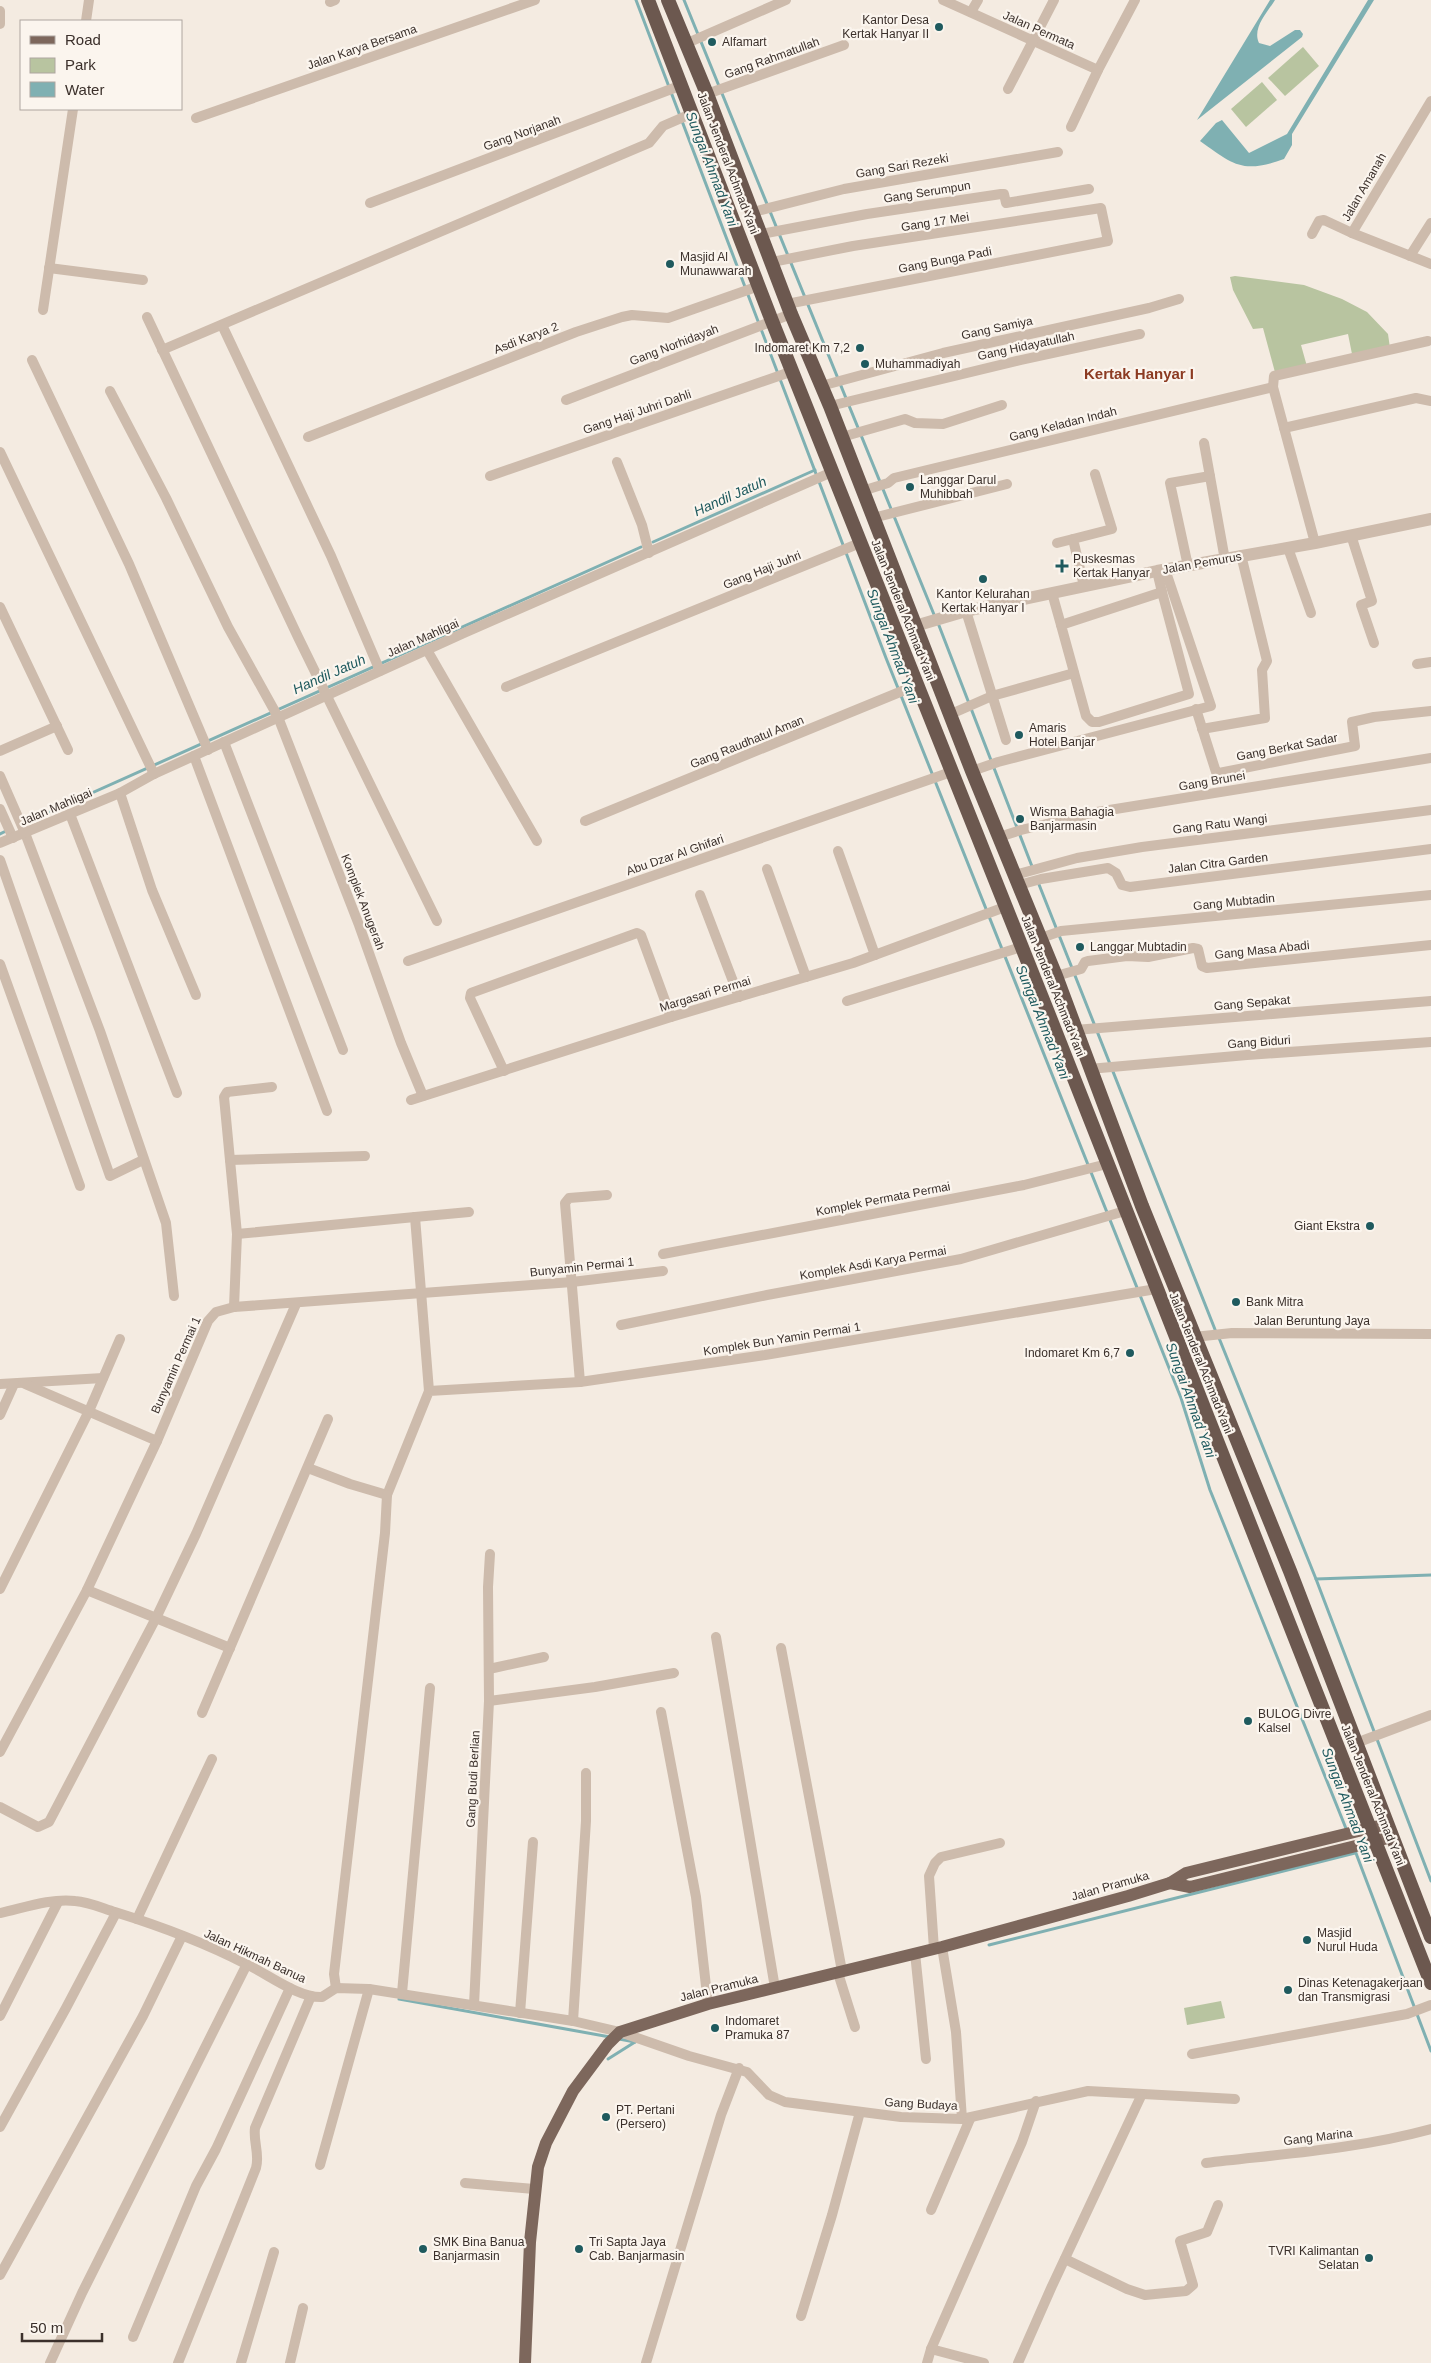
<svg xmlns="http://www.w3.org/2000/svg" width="1431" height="2363" font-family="Helvetica,sans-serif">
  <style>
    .green { fill: #b8c4a0 }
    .water { fill: #7fb0b2 }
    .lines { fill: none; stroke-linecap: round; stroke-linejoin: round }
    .stream { stroke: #7fb0b2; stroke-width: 3 }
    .minor { stroke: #cdbbac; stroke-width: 10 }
    .tertiary { stroke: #cdbbac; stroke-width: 12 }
    .primary { stroke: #7d675c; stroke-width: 12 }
    .trunk { stroke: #6c584f; stroke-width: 14 }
    .poi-dot { fill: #1f5a5e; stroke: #fbf5ee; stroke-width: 2 }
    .labels { text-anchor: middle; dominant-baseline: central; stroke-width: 4.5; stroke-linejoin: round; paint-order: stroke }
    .poi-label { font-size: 12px; fill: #3b302b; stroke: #fbf5ee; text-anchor: start }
    .street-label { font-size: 12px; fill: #3b302b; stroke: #fbf5ee }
    .water-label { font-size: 14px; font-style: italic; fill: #1f5a5e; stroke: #fbf5ee }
    .quarter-label { font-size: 15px; font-weight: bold; fill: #8c3b22; stroke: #fbf5ee }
  </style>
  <rect width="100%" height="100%" fill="#f4ebe1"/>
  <g class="green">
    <polygon points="1303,47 1319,66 1285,96 1268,78"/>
    <polygon points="1262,82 1277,100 1246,127 1231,109"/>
    <polygon points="1235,276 1304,285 1342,299 1367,312 1388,334 1390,348 1353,359 1348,334 1301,345 1308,370 1276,376 1263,328 1253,329 1233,290 1230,277"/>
    <polygon points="1221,2001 1225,2018 1187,2025 1184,2008"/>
  </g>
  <g class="water">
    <path d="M1270 0H1275C1267 13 1252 28 1259 43L1270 46 1295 30H1300L1303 34 1302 37 1197 120Z"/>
    <path d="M1368 0H1374L1292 134V145L1284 159C1242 174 1234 165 1200 141L1216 123 1222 120 1249 153 1287 134Z"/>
  </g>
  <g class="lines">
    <g class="stream">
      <polyline points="636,0 886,658 1181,1398 1210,1490 1347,1831"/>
      <polyline points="684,0 935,617"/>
      <polyline points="653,542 815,470"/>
      <polyline points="938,623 1033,869"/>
      <polyline points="27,822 641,547"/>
      <polyline points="0,834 6,831"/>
      <polyline points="1038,882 1216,1332"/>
      <polyline points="1219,1338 1316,1579 1431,1881"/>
      <polyline points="1316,1579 1431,1575"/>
      <polyline points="1354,1848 1431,2051"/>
      <polyline points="989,1945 1355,1853"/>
      <polyline points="399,1999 610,2037"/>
      <polyline points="619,2039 635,2042"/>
      <polyline points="608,2059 635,2042"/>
    </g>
    <g class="minor">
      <polyline points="943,0 1098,70"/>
      <polyline points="330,2 335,0"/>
      <polyline points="0,11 0,24"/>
      <polyline points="971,12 978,0"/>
      <polyline points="86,21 89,0"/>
      <polyline points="685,44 786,0"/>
      <polyline points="1008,89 1054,0"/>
      <polyline points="707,94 844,45"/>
      <polyline points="1431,101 1352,233 1431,264"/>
      <polyline points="196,118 535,0"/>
      <polyline points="1071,127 1098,70 1135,0"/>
      <polyline points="370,203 682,85"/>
      <polyline points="753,212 844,189 1058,152"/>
      <polyline points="761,234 867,214 1001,194 1004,194 1006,203 1089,189"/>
      <polyline points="1312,234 1319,221 1324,220 1352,233"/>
      <polyline points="1410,256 1431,223"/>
      <polyline points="772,262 853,246 1101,208 1108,241 787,304"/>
      <polyline points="49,268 143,280"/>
      <polyline points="43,310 73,109"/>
      <polyline points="147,317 298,637 437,921"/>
      <polyline points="222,325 331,556 380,671"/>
      <polyline points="162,350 649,143 663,126 693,113"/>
      <polyline points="32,360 129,564 208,750"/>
      <polyline points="821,386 943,353 1149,308 1179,299"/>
      <polyline points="110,391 166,498 228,627 278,717 359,925 401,1043 423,1096"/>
      <polyline points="566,400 791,314"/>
      <polyline points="830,406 1021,360 1140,334"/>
      <polyline points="1284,428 1416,398 1431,401"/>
      <polyline points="308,437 576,332 622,317 632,315 668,318 759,286"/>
      <polyline points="842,437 905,419 915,423 943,424 1002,405"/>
      <polyline points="1204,443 1225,560"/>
      <polyline points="0,452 154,774"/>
      <polyline points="617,462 642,525 649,553"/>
      <polyline points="490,476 793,371"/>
      <polyline points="862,491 888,483 894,478 1273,387"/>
      <polyline points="873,518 1007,484"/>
      <polyline points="1351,535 1372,601 1361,605 1374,643"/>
      <polyline points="1057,543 1073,539"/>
      <polyline points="1315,543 1273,387 1274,376 1428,341"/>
      <polyline points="1288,548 1311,613"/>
      <polyline points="1188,566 1170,483 1210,476"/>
      <polyline points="1157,571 1162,592"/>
      <polyline points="1084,586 1073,539 1112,529 1095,474"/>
      <polygon points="1162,592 1189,694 1099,722 1092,722 1086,716 1061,625"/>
      <polyline points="1052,593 1061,625"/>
      <polyline points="0,607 68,750"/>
      <polyline points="966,611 1006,740"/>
      <polyline points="427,650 537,841"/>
      <polyline points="1417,664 1431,662"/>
      <polyline points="506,687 860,543"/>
      <polyline points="1196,709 1216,772 1219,773 1355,746 1352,722 1374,717 1431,711"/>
      <polyline points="951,714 992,696 1074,673"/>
      <polyline points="1202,729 1265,718 1262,670 1267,661 1241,555"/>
      <polyline points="224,742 343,1050"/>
      <polyline points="0,751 57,726"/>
      <polyline points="194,756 327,1111"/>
      <polyline points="972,771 998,762 1211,706 1165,569"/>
      <polyline points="0,776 25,833 100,1031 166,1223 174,1296"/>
      <polyline points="120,793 152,890 196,995"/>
      <polyline points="0,809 13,838"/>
      <polyline points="70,814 177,1093"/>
      <polyline points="585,821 917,685"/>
      <polyline points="999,837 1021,830 1097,812 1431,758"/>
      <polyline points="0,843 120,793 154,774 464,633 832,472"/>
      <polyline points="838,851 875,955"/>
      <polyline points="0,860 110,1176 143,1160"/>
      <polyline points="767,869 806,977"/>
      <polyline points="1015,875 1077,858 1142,847 1431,810"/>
      <polyline points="1019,885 1041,879 1108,868 1116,873 1122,885 1130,887 1431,849"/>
      <polyline points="700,895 739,997"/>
      <polyline points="1041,938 1061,931 1431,895"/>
      <polyline points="408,961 951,772"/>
      <polyline points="0,964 80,1186"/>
      <polyline points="1056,976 1081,969 1085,962 1088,961 1127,956 1148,957 1193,948 1198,949 1202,966 1207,968 1431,945"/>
      <polyline points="847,1001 1021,947"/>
      <polyline points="1075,1030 1431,1001"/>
      <polyline points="1089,1069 1247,1055 1431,1042"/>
      <polyline points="504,1071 470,998 471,993 637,933 641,935 671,1017"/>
      <polyline points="411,1100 671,1017 853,963 1005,907"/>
      <polyline points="230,1160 365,1156"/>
      <polyline points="415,1217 469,1212"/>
      <polyline points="237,1234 415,1217 429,1391"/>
      <polyline points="663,1254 1024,1185 1107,1164"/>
      <polyline points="234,1307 237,1234 224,1097 227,1092 272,1087"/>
      <polyline points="621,1325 767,1295 961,1259 1125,1211"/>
      <polyline points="1194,1337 1232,1333 1431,1334"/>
      <polyline points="580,1382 565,1203 569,1198 607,1195"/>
      <polyline points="0,1384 103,1378"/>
      <polyline points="25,1384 157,1441"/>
      <polyline points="0,1415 14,1384"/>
      <polyline points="308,1468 350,1484 387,1495 429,1391 580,1382 765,1355 1156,1289"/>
      <polyline points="0,1589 89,1411 120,1339"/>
      <polyline points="87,1590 230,1648"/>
      <polyline points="716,1637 775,1988"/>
      <polyline points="781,1648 842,1971"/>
      <polyline points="489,1669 544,1657"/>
      <polyline points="489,1701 595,1687 674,1673"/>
      <polyline points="661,1712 696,1897 708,2004"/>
      <polyline points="202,1713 328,1419"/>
      <polyline points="1356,1743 1431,1715"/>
      <polyline points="0,1752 87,1590 157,1441 208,1321 216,1312 234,1307 572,1282 663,1271"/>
      <polyline points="0,1807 38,1827 49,1822 156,1618 196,1534 296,1304"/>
      <path d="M0 1913C23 1908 51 1898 75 1901 89 1902 102 1908 115 1912 160 1926 205 1943 246 1964 268 1974 298 1998 322 1997L336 1988 369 1989 573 2021 620 2032 689 2056 747 2072 769 2095 785 2102 901 2117 962 2119 1088 2091 1235 2099"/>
      <polyline points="137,1919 212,1759"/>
      <polyline points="942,1947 956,2032 962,2119"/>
      <polyline points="934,1949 929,1876 935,1863 941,1857 1000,1843"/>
      <polyline points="915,1953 926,2059"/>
      <polyline points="838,1973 855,2027"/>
      <polyline points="336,1988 334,1974 385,1533 387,1495"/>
      <polyline points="402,1993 430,1688"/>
      <polyline points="474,2005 489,1701 488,1587 490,1554"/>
      <polyline points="520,2013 533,1842"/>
      <polyline points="0,2016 58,1902"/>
      <polyline points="573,2021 586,1821 586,1773"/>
      <polyline points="1192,2054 1407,2014 1431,2005"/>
      <polyline points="0,2127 66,2008 116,1913"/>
      <path d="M1206 2163C1281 2154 1358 2149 1431 2129"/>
      <polyline points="320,2165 369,1989"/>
      <polyline points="465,2183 534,2189"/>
      <polyline points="931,2210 970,2119"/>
      <polyline points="1065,2259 1127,2289 1145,2295 1186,2291 1193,2285 1180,2241 1207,2232 1218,2205"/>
      <polyline points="0,2275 143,2016 182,1936"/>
      <polyline points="801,2316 832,2215 860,2112"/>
      <polyline points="133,2337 196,2186 216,2149 290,1988"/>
      <polyline points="931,2349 984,2363"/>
      <polyline points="50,2363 82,2293 247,1964"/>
      <path d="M178 2363 256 2168C260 2154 253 2142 255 2128L311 1996"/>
      <polyline points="241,2363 274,2252"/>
      <polyline points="290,2363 303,2308"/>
      <polyline points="646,2363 721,2115 739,2068"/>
      <polyline points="927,2363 931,2349 1022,2142 1036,2101"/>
      <polyline points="1018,2363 1052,2286 1142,2094"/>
    </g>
    <polyline class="tertiary" points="915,626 966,611 1157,571 1315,543 1431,519"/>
    <g class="primary">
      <polyline points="1170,1883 1190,1887 1392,1837"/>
      <polyline points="525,2363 530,2242 538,2167 546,2143 573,2091 608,2044 620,2032 708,2004 942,1947 1128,1896 1170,1883 1186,1873 1387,1824"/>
    </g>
    <g class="trunk">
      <polyline points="648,0 772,321 1047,1010 1431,1983"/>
      <polyline points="668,0 707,94 791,314 830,406 972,771 1056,976 1142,1206 1290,1571 1431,1937"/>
    </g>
  </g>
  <g class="poi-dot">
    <circle cx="939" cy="27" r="5"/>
    <circle cx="712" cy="42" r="5"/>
    <circle cx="670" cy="264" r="5"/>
    <circle cx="860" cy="348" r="5"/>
    <circle cx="865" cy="364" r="5"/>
    <circle cx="910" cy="487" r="5"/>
    <path d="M1059.5 558.5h5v5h5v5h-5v5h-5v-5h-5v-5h5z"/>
    <circle cx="983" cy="579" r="5"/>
    <circle cx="1019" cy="735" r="5"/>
    <circle cx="1020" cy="819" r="5"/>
    <circle cx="1080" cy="947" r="5"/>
    <circle cx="1370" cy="1226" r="5"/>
    <circle cx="1236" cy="1302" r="5"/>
    <circle cx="1130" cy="1353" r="5"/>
    <circle cx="1248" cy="1721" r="5"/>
    <circle cx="1307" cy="1940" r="5"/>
    <circle cx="1288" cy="1990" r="5"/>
    <circle cx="715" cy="2028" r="5"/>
    <circle cx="606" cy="2117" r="5"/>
    <circle cx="423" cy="2249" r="5"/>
    <circle cx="579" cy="2249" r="5"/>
    <circle cx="1369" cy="2258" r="5"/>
  </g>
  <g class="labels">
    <g class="poi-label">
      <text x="929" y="20" text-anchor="end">Kantor Desa<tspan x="929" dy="14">Kertak Hanyar II</tspan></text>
      <text x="722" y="42">Alfamart</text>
      <text x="680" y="257">Masjid Al<tspan x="680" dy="14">Munawwarah</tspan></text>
      <text x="850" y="348" text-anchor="end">Indomaret Km 7,2</text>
      <text x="875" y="364">Muhammadiyah</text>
      <text x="920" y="480">Langgar Darul<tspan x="920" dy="14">Muhibbah</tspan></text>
      <text x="1073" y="559">Puskesmas<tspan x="1073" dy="14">Kertak Hanyar</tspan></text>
      <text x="983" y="594" text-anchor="middle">Kantor Kelurahan<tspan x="983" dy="14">Kertak Hanyar I</tspan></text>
      <text x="1029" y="728">Amaris<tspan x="1029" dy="14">Hotel Banjar</tspan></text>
      <text x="1030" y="812">Wisma Bahagia<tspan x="1030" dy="14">Banjarmasin</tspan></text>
      <text x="1090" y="947">Langgar Mubtadin</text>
      <text x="1360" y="1226" text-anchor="end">Giant Ekstra</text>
      <text x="1246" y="1302">Bank Mitra</text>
      <text x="1120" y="1353" text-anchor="end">Indomaret Km 6,7</text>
      <text x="1258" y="1714">BULOG Divre<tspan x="1258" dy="14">Kalsel</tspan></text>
      <text x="1317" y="1933">Masjid<tspan x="1317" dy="14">Nurul Huda</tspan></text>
      <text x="1298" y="1983">Dinas Ketenagakerjaan<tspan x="1298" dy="14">dan Transmigrasi</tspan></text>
      <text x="725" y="2021">Indomaret<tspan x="725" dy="14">Pramuka 87</tspan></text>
      <text x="616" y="2110">PT. Pertani<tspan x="616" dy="14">(Persero)</tspan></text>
      <text x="433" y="2242">SMK Bina Banua<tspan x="433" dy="14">Banjarmasin</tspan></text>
      <text x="589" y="2242">Tri Sapta Jaya<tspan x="589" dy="14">Cab. Banjarmasin</tspan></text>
      <text x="1359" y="2251" text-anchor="end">TVRI Kalimantan<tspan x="1359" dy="14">Selatan</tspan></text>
    </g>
    <g class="street-label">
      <text transform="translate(1039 30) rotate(24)">Jalan Permata</text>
      <text transform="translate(362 47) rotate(-19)">Jalan Karya Bersama</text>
      <text transform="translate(772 58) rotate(-20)">Gang Rahmatullah</text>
      <text transform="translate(522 133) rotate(-20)">Gang Norjanah</text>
      <text transform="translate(728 163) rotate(69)">Jalan Jenderal Achmad Yani</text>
      <text transform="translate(902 166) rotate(-10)">Gang Sari Rezeki</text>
      <text transform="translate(1364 187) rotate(-60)">Jalan Amanah</text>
      <text transform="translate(927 192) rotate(-9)">Gang Serumpun</text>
      <text transform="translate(935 222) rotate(-9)">Gang 17 Mei</text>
      <text transform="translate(945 260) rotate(-11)">Gang Bunga Padi</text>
      <text transform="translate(997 328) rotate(-12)">Gang Samiya</text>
      <text transform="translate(526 338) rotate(-21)">Asdi Karya 2</text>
      <text transform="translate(674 345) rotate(-21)">Gang Norhidayah</text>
      <text transform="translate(1026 346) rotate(-12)">Gang Hidayatullah</text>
      <text transform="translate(637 412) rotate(-19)">Gang Haji Juhri Dahli</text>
      <text transform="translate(1063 424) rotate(-14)">Gang Keladan Indah</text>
      <text transform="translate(1202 563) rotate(-10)">Jalan Pemurus</text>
      <text transform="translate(762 570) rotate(-22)">Gang Haji Juhri</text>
      <text transform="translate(903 610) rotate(68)">Jalan Jenderal Achmad Yani</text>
      <text transform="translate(423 638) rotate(-24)">Jalan Mahligai</text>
      <text transform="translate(747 742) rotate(-22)">Gang Raudhatul Aman</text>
      <text transform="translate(1287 747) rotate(-11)">Gang Berkat Sadar</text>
      <text transform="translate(1212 781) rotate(-10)">Gang Brunei</text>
      <text transform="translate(56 807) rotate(-23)">Jalan Mahligai</text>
      <text transform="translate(1220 824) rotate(-7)">Gang Ratu Wangi</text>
      <text transform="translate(675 855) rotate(-19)">Abu Dzar Al Ghifari</text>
      <text transform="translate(1218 863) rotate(-7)">Jalan Citra Garden</text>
      <text transform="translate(363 902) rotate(69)">Komplek Anugerah</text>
      <text transform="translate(1234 902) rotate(-6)">Gang Mubtadin</text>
      <text transform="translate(1262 950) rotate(-6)">Gang Masa Abadi</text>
      <text transform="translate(1053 986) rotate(68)">Jalan Jenderal Achmad Yani</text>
      <text transform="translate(705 994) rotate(-17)">Margasari Permai</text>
      <text transform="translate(1252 1003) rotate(-5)">Gang Sepakat</text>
      <text transform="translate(1259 1042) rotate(-4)">Gang Biduri</text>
      <text transform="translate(883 1199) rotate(-11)">Komplek Permata Permai</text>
      <text transform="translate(873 1263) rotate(-10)">Komplek Asdi Karya Permai</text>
      <text transform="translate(582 1267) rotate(-6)">Bunyamin Permai 1</text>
      <text x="1312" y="1321">Jalan Beruntung Jaya</text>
      <text transform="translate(782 1339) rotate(-9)">Komplek Bun Yamin Permai 1</text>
      <text transform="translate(1201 1363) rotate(68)">Jalan Jenderal Achmad Yani</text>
      <text transform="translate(176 1365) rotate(-66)">Bunyamin Permai 1</text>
      <text transform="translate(473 1779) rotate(-87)">Gang Budi Berlian</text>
      <text transform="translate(1373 1795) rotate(68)">Jalan Jenderal Achmad Yani</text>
      <text transform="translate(1110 1886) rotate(-16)">Jalan Pramuka</text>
      <text transform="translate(255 1956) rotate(25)">Jalan Hikmah Banua</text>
      <text transform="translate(719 1988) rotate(-14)">Jalan Pramuka</text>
      <text transform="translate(921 2104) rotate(3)">Gang Budaya</text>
      <text transform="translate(1318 2137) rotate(-7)">Gang Marina</text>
    </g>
    <g class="water-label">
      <text transform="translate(712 169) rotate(69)">Sungai Ahmad Yani</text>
      <text transform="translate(730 496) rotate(-24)">Handil Jatuh</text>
      <text transform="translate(893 646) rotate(69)">Sungai Ahmad Yani</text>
      <text transform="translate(329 674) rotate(-24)">Handil Jatuh</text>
      <text transform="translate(1043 1022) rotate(68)">Sungai Ahmad Yani</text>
      <text transform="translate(1191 1400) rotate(70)">Sungai Ahmad Yani</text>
      <text transform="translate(1348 1805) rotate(69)">Sungai Ahmad Yani</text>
    </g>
    <g class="quarter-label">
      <text x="1139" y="373">Kertak Hanyar I</text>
    </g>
  </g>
  <rect x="20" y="20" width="162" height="90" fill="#fbf5ee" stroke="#aea6a0"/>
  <rect x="30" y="36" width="25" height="8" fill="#7d675c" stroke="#aea6a0"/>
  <text x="65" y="45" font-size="15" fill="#3b302b">Road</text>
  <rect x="30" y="58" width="25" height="15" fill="#b8c4a0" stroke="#aea6a0"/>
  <text x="65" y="70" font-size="15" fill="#3b302b">Park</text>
  <rect x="30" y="82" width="25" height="15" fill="#7fb0b2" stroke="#aea6a0"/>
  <text x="65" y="95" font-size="15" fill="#3b302b">Water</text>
  <path d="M22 2333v8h80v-8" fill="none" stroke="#3b302b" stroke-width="2.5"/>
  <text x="30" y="2333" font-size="15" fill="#3b302b" stroke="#fbf5ee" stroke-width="4" paint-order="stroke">50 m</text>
</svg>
